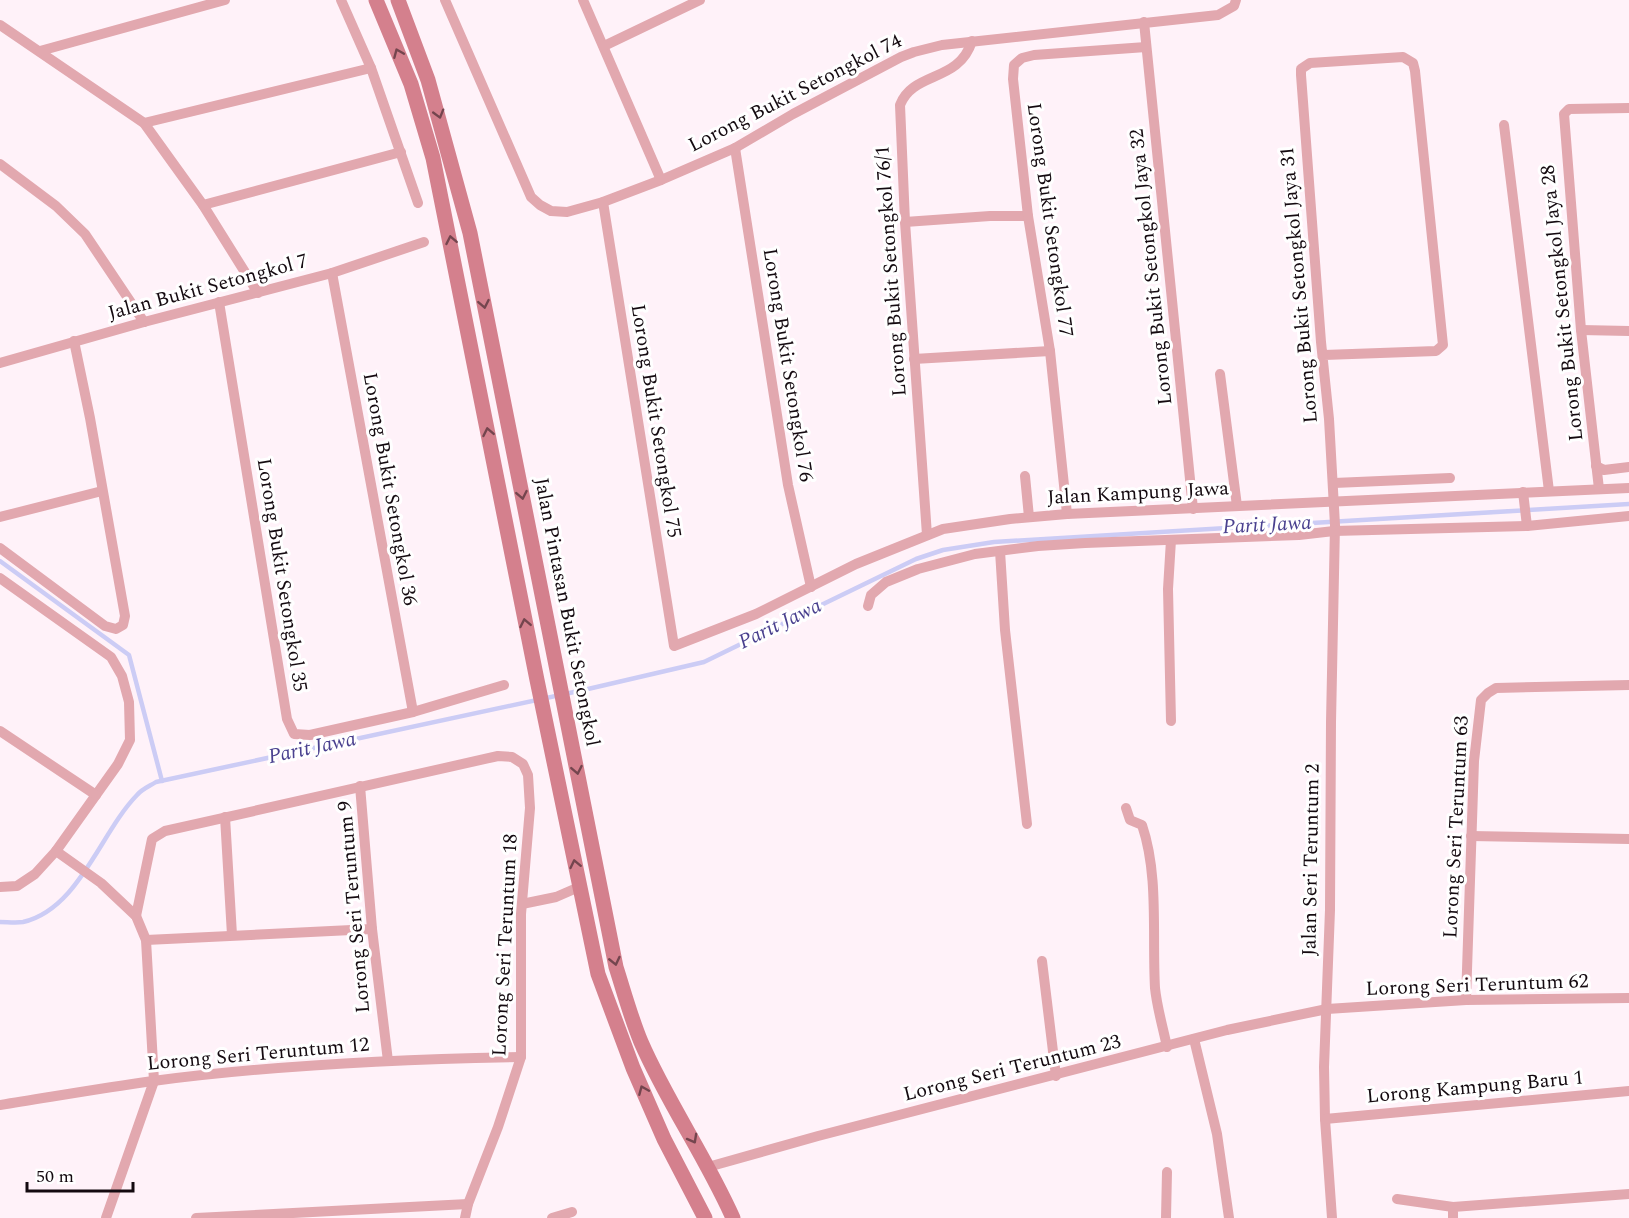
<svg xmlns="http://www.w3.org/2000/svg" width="1629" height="1218" font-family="Spectral,serif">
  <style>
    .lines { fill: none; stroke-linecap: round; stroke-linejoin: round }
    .stream { stroke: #ccccf5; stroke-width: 4.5 }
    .minor { stroke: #e2a8af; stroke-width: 10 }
    .secondary { stroke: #d4808d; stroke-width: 15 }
    .oneway { stroke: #74454e }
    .labels { text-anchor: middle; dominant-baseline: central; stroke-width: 6; stroke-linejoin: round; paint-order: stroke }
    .street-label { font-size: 20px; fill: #140a10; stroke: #fff }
    .water-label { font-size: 21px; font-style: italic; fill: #4a418f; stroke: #fff }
  </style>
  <rect width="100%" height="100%" fill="#fff2f9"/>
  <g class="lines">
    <g class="stream">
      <polyline points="0,561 129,655 162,781"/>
      <path d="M0 922C7 922 16 923 23 922 79 909 100 833 137 795 142 789 150 786 156 782L588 689 704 662 916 559 943 550 994 542 1629 504"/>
    </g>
    <g class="minor">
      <polyline points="341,0 371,68 418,203"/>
      <polyline points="445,0 531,197 540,205 551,211 567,212 603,202 661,180 735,148 793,114 901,57 914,52 942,45 1218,15 1234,6 1236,0"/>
      <polyline points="583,0 661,180"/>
      <polyline points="1144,22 1193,509"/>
      <polyline points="0,25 144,123 203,205 258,293"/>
      <polyline points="604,46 700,0"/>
      <polyline points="40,51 225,0"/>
      <polyline points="144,123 371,68"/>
      <polyline points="1504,125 1549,491"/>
      <polyline points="735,148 788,485 811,587"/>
      <polyline points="0,164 56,206 85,234 144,322"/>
      <polyline points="603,202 674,646 756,614 856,564 943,529 1010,519 1067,514 1629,488"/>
      <polyline points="203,205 401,152"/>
      <polyline points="905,222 990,216 1028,216"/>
      <polyline points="332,273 413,712"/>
      <polyline points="219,302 287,719 294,734 310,735 413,712 504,685"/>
      <polyline points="1581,330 1629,331"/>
      <polyline points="1324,355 1436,351 1443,345 1415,71 1413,63 1403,57 1310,63 1301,69 1301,75 1321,342 1329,419 1335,525 1331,722 1330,910 1324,1067 1325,1119 1332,1218"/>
      <polyline points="914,359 1050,351"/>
      <polyline points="0,363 144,322 332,273 424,242"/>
      <polyline points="1220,374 1237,506"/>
      <polyline points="1596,466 1604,470 1629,467"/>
      <polyline points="1025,476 1029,517"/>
      <polyline points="1334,483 1450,478"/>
      <polyline points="1599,489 1581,330 1564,114 1569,109 1629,108"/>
      <polyline points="1523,492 1527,526"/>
      <polyline points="1067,514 1050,351 1028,216 1013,79 1014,65 1022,58 1034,55 1146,47"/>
      <polyline points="0,517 102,491"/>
      <path d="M927 535 905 222 900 105C913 71 959 83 972 41"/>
      <polyline points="1171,540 1168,589 1171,721"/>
      <polyline points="0,548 105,626 116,629 123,625 125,616 90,418 74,341"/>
      <polyline points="1000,551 1005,630 1027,824"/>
      <polyline points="0,578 111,657 122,676 129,702 130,740 118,764 56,851 35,874 17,886 0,887"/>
      <polyline points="868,606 871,595 886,582 918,569 975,554 1038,546 1085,543 1299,535 1334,531 1527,526 1629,516"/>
      <polyline points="0,731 96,795"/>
      <polyline points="360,786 372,929 388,1061"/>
      <path d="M1126 808 1130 820 1142 825C1159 875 1152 935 1155 988 1157 1008 1163 1027 1167 1047"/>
      <polyline points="225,817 232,935"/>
      <polyline points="1471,836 1629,839"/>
      <polyline points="56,851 101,883 136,916 146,940 154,1081 106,1218"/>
      <polyline points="522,904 556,897 579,887"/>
      <polyline points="136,916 152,839 165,831 498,756 512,757 523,764 528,775 530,808 521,914 521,1057 498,1127 468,1204 465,1218"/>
      <polyline points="146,940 372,929"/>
      <polyline points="1042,961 1056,1076"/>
      <polyline points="1466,1000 1474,761 1481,700 1488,693 1496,688 1629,685"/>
      <polyline points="1194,1039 1217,1134 1229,1218"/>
      <path d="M0 1105C51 1097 102 1088 153 1081 275 1065 398 1059 521 1057"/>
      <polyline points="1325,1119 1629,1091"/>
      <polyline points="708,1167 818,1136 1227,1030 1327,1009 1466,1000 1629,998"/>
      <polyline points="1397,1199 1453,1207"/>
      <polyline points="196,1218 468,1204"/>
      <polyline points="552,1218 572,1212"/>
      <polyline points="1166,1218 1167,1172"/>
      <polyline points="1453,1218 1453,1207 1629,1194"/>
    </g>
    <g class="secondary">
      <polyline points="376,0 411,84 433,158 537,680 598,974 633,1068 664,1139 705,1218"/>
      <path d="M398 0 428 80 470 233 616 967C624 992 631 1018 641 1042 667 1102 706 1157 733 1218"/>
    </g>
  </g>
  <defs><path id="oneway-chevron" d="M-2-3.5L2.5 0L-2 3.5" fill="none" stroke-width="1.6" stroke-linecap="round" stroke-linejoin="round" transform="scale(1.5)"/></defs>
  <g class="oneway">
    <use href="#oneway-chevron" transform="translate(398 53) rotate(-113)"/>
    <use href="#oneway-chevron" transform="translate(439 114) rotate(74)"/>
    <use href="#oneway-chevron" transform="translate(451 240) rotate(-101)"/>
    <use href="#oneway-chevron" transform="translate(484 304) rotate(79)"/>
    <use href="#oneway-chevron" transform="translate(488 432) rotate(-101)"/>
    <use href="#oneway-chevron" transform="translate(522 495) rotate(79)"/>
    <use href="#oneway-chevron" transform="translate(525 623) rotate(-101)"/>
    <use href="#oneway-chevron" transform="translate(577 770) rotate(79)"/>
    <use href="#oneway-chevron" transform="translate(575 864) rotate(-102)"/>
    <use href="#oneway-chevron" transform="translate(615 961) rotate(77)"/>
    <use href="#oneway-chevron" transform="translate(643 1090) rotate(-113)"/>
    <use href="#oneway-chevron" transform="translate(693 1139) rotate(61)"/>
  </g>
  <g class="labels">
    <g class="street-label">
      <text transform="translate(795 93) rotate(-27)">Lorong Bukit Setongkol 74</text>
      <text transform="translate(1050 220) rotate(82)">Lorong Bukit Setongkol 77</text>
      <text transform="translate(1151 267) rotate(-96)">Lorong Bukit Setongkol Jaya 32</text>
      <text transform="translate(891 271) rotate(-94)">Lorong Bukit Setongkol 76/1</text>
      <text transform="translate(1299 285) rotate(-95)">Lorong Bukit Setongkol Jaya 31</text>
      <text transform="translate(208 287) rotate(-15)">Jalan Bukit Setongkol 7</text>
      <text transform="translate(1562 303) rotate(-96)">Lorong Bukit Setongkol Jaya 28</text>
      <text transform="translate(788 365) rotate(81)">Lorong Bukit Setongkol 76</text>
      <text transform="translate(656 421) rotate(81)">Lorong Bukit Setongkol 75</text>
      <text transform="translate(390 489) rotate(80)">Lorong Bukit Setongkol 36</text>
      <text transform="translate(1138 493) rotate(-3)">Jalan Kampung Jawa</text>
      <text transform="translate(282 575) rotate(81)">Lorong Bukit Setongkol 35</text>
      <text transform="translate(567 612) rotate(79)">Jalan Pintasan Bukit Setongkol</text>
      <text transform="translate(1456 827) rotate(-87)">Lorong Seri Teruntum 63</text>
      <text transform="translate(1311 860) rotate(-89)">Jalan Seri Teruntum 2</text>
      <text transform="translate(354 907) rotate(-95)">Lorong Seri Teruntum 9</text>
      <text transform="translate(505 945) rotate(-87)">Lorong Seri Teruntum 18</text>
      <text transform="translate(1477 985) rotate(-2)">Lorong Seri Teruntum 62</text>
      <text transform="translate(258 1054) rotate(-5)">Lorong Seri Teruntum 12</text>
      <text transform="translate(1012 1068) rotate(-14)">Lorong Seri Teruntum 23</text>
      <text transform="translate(1475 1087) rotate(-5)">Lorong Kampung Baru 1</text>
    </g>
    <g class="water-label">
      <text transform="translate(1267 525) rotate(-3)">Parit Jawa</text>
      <text transform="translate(780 624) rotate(-26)">Parit Jawa</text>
      <text transform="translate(312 748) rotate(-12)">Parit Jawa</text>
    </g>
  </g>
  <path d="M27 1182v9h106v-9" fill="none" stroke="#140a10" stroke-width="3"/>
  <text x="36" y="1182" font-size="18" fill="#140a10" stroke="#ffffff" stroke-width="4.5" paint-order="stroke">50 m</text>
</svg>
